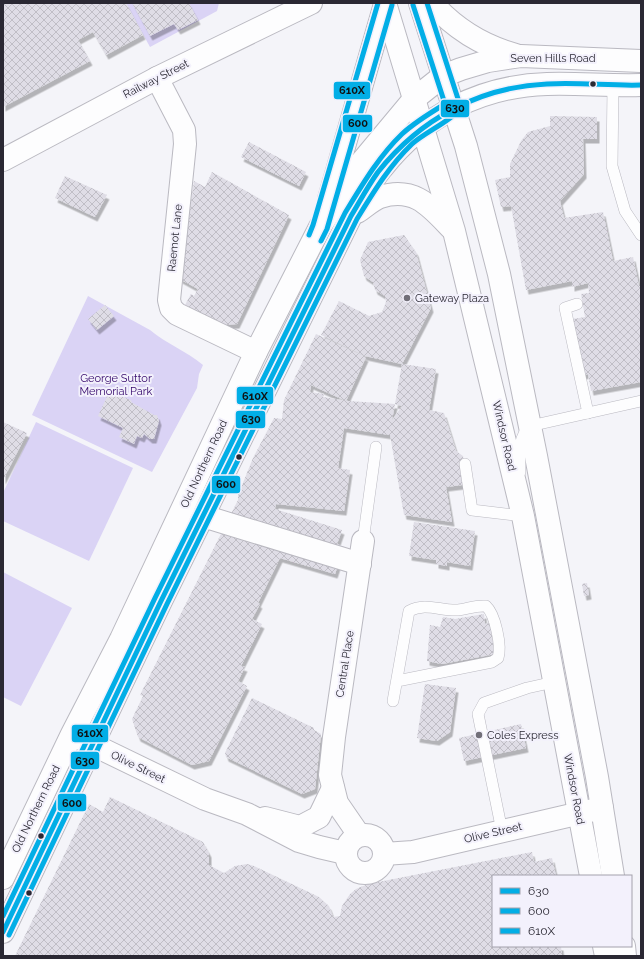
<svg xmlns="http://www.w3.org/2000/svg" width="644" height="959" font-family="Raleway,sans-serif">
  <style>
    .green { fill: #dad3f5 }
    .building { fill: url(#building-cross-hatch); filter: url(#shadow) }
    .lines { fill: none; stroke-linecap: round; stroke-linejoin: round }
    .lane-casing { stroke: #bab9c1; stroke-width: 12 }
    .street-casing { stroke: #bab9c1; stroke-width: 24 }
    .secondary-casing { stroke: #bab9c1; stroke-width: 24 }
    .primary-casing { stroke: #bab9c1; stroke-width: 24 }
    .lane { stroke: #fdfdfe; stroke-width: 11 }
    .street { stroke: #fdfdfe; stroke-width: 22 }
    .secondary { stroke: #fdfdfe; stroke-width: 22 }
    .primary { stroke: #fdfdfe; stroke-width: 22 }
    .bus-1-casing { stroke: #f3f1fc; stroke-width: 8 }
    .bus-2-casing { stroke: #f3f1fc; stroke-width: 8 }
    .bus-3-casing { stroke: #f3f1fc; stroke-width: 8 }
    .bus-1 { stroke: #02aee6; stroke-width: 5 }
    .bus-2 { stroke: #02aee6; stroke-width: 5 }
    .bus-3 { stroke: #02aee6; stroke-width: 5 }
    .bus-dot { fill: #2a2833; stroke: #f3f1fc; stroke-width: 1.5 }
    .poi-dot { fill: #716f78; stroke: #f3f1fc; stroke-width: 1.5 }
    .labels { text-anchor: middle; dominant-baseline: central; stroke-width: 4; stroke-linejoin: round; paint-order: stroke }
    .street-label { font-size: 11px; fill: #2a2833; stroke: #f3f1fc }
    .poi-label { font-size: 11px; fill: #2a2833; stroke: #f3f1fc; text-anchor: start }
    .park-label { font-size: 11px; fill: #33066a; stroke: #f3f1fc }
    .line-badge { stroke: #f3f1fc; stroke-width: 1.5 }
    .pale-badge-label { font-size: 11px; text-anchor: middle; font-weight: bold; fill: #111 }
  </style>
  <defs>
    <pattern id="building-cross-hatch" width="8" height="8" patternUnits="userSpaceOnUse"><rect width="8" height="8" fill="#dfdde6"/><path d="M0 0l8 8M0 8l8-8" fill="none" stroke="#c0bec6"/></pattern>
    <filter id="shadow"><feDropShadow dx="2.5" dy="4.5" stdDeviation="0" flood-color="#0004"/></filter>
  </defs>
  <rect width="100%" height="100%" fill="#f4f4f9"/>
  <g class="green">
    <polygon points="126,3 219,3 217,11 150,47"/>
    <path d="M88 296 150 330C167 344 186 351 203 365L199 374 197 388 152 472 32 415Z"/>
    <polygon points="36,422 133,468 89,561 3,521 3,493"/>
    <polygon points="3,572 72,608 21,706 3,697"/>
  </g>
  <g class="building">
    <polygon points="3,3 126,3 143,35 106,55 93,32 78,40 90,61 3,107"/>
    <polygon points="132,3 189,3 198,20 178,30 174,24 150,36"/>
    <polygon points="550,116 597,117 597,139 583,139 584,174 560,201 564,218 603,212 613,261 633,257 639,286 641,286 641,382 591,391 588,374 583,375 573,319 585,317 581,294 589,293 588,283 572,287 572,281 526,290 511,206 501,207 495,180 510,177 510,164 521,141 528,132 550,126"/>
    <polygon points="249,142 306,172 299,186 241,157"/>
    <polygon points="212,172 289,215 237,324 225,325 185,305 191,294 194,296 198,289 180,279 194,181 205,187"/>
    <polygon points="65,176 107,195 95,217 55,198"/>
    <polygon points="404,235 416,252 431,308 402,364 365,356 321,335 339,301 369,316 382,312 386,302 385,296 375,290 373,282 364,276 360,260 368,242"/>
    <polygon points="105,305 114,316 97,330 88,319"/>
    <polygon points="316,334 366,357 346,401 311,385 310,392 324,394 323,397 348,401 395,404 392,420 402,406 395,404 402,364 436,369 429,410 444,413 456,451 463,456 466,479 462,485 446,487 452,522 404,515 390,435 344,428 338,468 350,470 344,511 276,504 275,509 342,530 337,544 344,547 335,574 280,558 258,603 260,604 252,619 262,624 241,666 245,667 238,681 247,686 209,761 192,765 138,737 132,719 143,696 140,695 238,500 238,495 253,458 274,418 282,419 284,400"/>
    <polygon points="110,390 132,401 131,402 154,415 157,415 159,421 154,439 150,439 144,434 142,438 137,436 134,444 119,437 123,428 98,416"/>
    <polygon points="3,422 27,433 3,480"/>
    <polygon points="414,522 475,531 470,566 447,562 447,566 436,564 436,560 409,556"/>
    <polygon points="587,583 589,595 584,596 582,584"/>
    <polygon points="484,614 485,624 490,623 495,654 442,664 427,661 430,625 440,627 443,617 455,619"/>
    <polygon points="425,684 456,688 450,732 437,741 417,738"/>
    <polygon points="252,698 314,728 314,730 321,734 315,789 302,794 226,757 225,753"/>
    <polygon points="521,724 526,748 464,761 459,738"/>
    <polygon points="110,797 203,842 209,853 209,865 224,873 235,866 247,864 254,866 319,897 329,906 333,917 340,916 342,906 350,894 356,889 368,884 532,852 534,862 552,858 556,876 493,876 493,946 561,946 562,956 15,956 89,804 103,812"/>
  </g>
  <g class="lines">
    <defs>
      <g id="lane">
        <polyline points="613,86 612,166 625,211 641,235"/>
        <polyline points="577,304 565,308 588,413"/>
        <polyline points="465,464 472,510 523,516 522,513"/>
        <path d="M520 472C520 454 517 439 530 426L641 401"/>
        <polyline points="363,541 376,447"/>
        <path d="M393 701 409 611C426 602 440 611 458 610 467 609 476 605 486 606 495 614 502 646 498 658L492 662 397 681"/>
        <polyline points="502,831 478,714 484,703 527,688 554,682"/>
      </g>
      <g id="street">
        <polyline points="157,78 184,130 185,144 169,300 171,308 177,314 256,352"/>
        <polyline points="3,160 157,78 311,3"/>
        <polyline points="203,516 360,564"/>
        <polyline points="265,818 300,827 319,817 333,788"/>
        <polyline points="359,835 337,803 330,775 334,737 363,541"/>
      </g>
      <g id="secondary">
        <polyline points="75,736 205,799 247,814 299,841 319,847 345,853"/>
        <circle cx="365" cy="854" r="19"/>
        <polyline points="384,854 413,852 602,808"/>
      </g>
      <g id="primary">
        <polyline points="385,3 454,231 523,516 591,876"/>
        <polyline points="420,3 466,146 499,274 536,456 597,777 613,876"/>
        <path d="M432 3C455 29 483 46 516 55"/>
        <polyline points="329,199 385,4"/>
        <path d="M357 212C364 208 372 200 380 197 414 186 430 206 451 228"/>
        <polyline points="3,878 72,734 121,639 256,352 320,227 354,171 414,99 443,76 461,69 488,61 521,56 641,61"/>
        <path d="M3 932 161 601 351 216C361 200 370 182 382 168 423 116 480 86 547 84 578 83 610 86 641 85"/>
        <polyline points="604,946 606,956"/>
        <polyline points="624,946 625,956"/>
      </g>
    </defs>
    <use href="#lane" class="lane-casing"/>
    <use href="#street" class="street-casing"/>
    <use href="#secondary" class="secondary-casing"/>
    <use href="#primary" class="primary-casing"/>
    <use href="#lane" class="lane"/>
    <use href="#street" class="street"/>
    <use href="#secondary" class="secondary"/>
    <use href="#primary" class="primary"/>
    <defs>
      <path id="bus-1" d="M3 932 161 601 351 216C360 201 368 186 378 172 420 119 479 87 547 84 578 82 610 86 641 85"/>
      <g id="bus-2">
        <polyline points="321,241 327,229 392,5"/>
        <path d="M9 935 167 604 357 219C373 193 389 166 412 144 424 133 452 120 459 110L460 105 427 3"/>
      </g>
      <g id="bus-3">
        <polyline points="309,235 313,225 378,3"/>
        <path d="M3 916 155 598 345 213C362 185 379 156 402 134 415 122 430 113 445 104L413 5"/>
      </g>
    </defs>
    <use href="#bus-1" class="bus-1-casing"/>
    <use href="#bus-2" class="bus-2-casing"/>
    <use href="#bus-3" class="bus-3-casing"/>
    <use href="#bus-1" class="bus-1"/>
    <use href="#bus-2" class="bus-2"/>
    <use href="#bus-3" class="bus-3"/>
  </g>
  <g class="bus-dot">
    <circle cx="593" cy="84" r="3.5"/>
    <circle cx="239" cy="457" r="3.5"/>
    <circle cx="41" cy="836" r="3.5"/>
    <circle cx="29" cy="893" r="3.5"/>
  </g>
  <g class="poi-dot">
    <circle cx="407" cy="298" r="4"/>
    <circle cx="479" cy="735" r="4"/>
  </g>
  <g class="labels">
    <g class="street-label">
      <text x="553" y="58">Seven Hills Road</text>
      <text transform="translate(156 79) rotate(-27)">Railway Street</text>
      <text transform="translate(175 238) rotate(-84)">Raemot Lane</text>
      <text transform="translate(504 436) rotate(77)">Windsor Road</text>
      <text transform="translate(204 464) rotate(-65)">Old Northern Road</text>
      <text transform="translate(345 664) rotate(-81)">Central Place</text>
      <text transform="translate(138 767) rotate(26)">Olive Street</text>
      <text transform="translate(574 789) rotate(79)">Windsor Road</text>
      <text transform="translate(36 809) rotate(-64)">Old Northern Road</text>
      <text transform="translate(493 833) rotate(-13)">Olive Street</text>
    </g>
    <g class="poi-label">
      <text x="415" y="298">Gateway Plaza</text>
      <text x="487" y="735">Coles Express</text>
    </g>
    <g class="park-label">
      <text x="116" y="378">George Suttor<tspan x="116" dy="13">Memorial Park</tspan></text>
    </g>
  </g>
  <g class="line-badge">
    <rect x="333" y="81" width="38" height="19" rx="4" fill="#02aee6"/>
    <rect x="440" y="99" width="30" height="19" rx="4" fill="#02aee6"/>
    <rect x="342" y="114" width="31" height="19" rx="4" fill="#02aee6"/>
    <rect x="236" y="386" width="38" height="19" rx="4" fill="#02aee6"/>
    <rect x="235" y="410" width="31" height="19" rx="4" fill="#02aee6"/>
    <rect x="211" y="475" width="30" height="19" rx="4" fill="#02aee6"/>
    <rect x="71" y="724" width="38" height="19" rx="4" fill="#02aee6"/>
    <rect x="70" y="751" width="30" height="19" rx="4" fill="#02aee6"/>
    <rect x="57" y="793" width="30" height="19" rx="4" fill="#02aee6"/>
  </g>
  <g class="pale-badge-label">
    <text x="352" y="94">610X</text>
    <text x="455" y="112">630</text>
    <text x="358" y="127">600</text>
    <text x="255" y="400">610X</text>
    <text x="251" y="423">630</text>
    <text x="226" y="488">600</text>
    <text x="90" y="737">610X</text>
    <text x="85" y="765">630</text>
    <text x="72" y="807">600</text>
  </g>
  <rect width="644" height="959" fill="none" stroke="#2a2833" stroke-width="8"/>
  <rect x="492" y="875" width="140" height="72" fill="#f3f1fc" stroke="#a3a1ac"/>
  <rect x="500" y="888" width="20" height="6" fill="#02aee6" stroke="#a3a1ac"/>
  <text x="528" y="895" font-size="12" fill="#2a2833">630</text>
  <rect x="500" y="908" width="20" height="6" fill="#02aee6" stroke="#a3a1ac"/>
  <text x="528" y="915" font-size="12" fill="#2a2833">600</text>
  <rect x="500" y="928" width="20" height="6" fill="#02aee6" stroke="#a3a1ac"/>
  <text x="528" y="935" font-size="12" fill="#2a2833">610X</text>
</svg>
